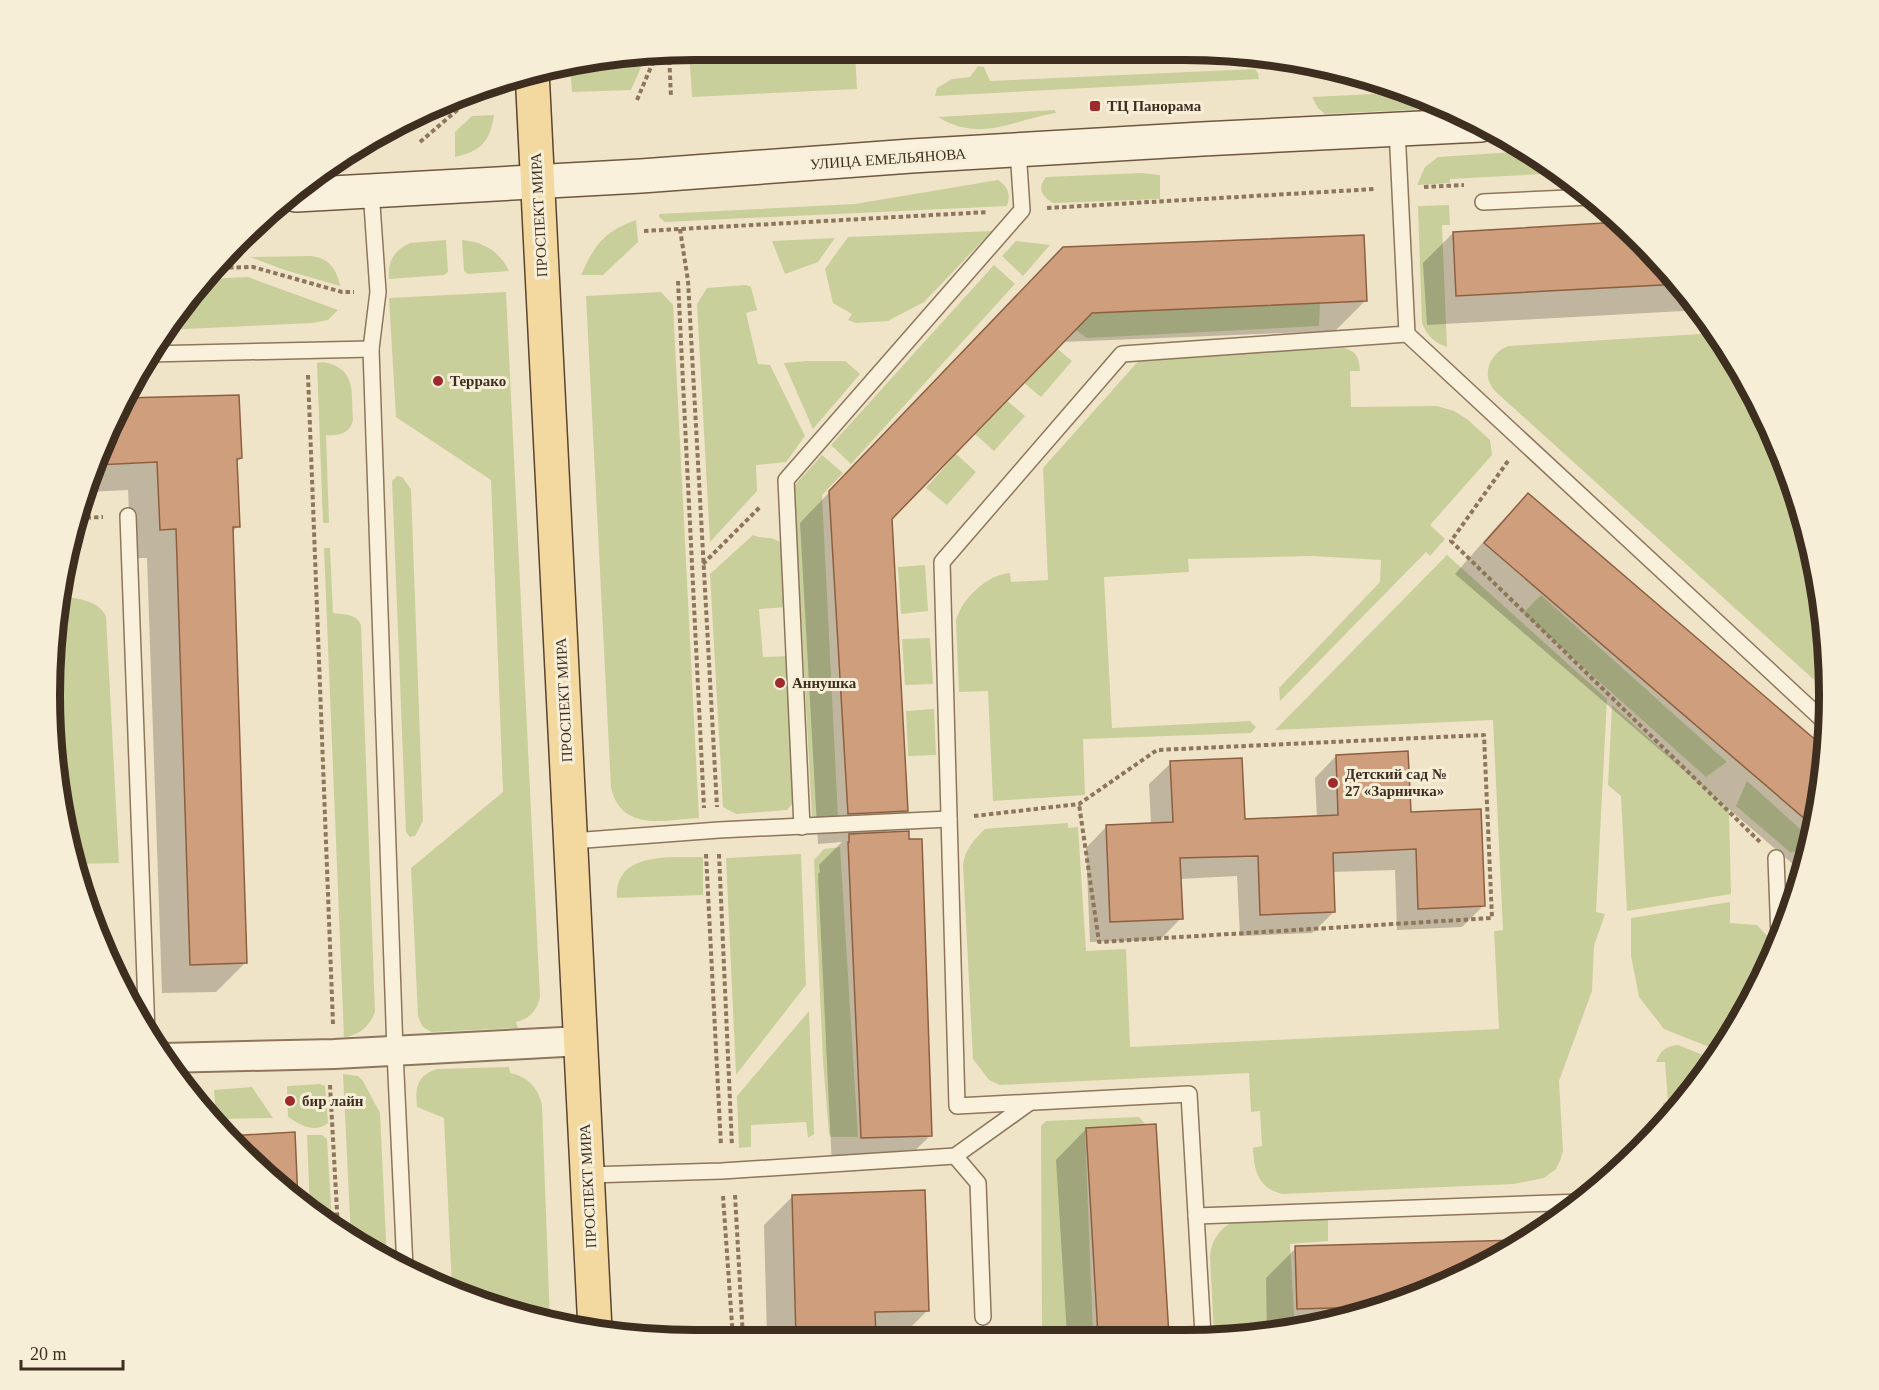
<svg xmlns="http://www.w3.org/2000/svg" width="1879" height="1390" font-family="Georgia,serif">
  <style>
    .green { fill: #c9cf9b }
    .shadow { fill: #0003 }
    .building { fill: #cf9f7d; stroke: #8d5f41; stroke-width: 1.5 }
    .lines { fill: none; stroke-linecap: round; stroke-linejoin: round }
    .lane-casing { stroke: #8d765c; stroke-width: 18 }
    .street-casing { stroke: #8d765c; stroke-width: 32 }
    .secondary-casing { stroke: #6f573f; stroke-width: 36 }
    .primary-casing { stroke: #5b4430; stroke-width: 36 }
    .path { stroke: #8d765c; stroke-width: 4; stroke-dasharray: 4.5 3; stroke-linecap: butt }
    .lane { stroke: #faf1dc; stroke-width: 15 }
    .street { stroke: #faf1dc; stroke-width: 28 }
    .secondary { stroke: #faf1dc; stroke-width: 33 }
    .primary { stroke: #f3d9a0; stroke-width: 33 }
    .poi-dot { fill: #9e2a2b; stroke: #f7eed8; stroke-width: 2 }
    .labels { text-anchor: middle; dominant-baseline: central; stroke-width: 6; stroke-linejoin: round; paint-order: stroke }
    .poi-label { font-size: 15px; font-weight: bold; fill: #3d2e20; stroke: #f7eed8; text-anchor: start }
    .street-label { font-size: 15px; fill: #3d2e20; stroke: #f7eed8 }
    .rim { fill: none; stroke: #3d2e20; stroke-width: 8 }
  </style>
  <rect width="100%" height="100%" fill="#f0e4c8"/>
  <g class="green">
    <polygon points="689,50 855,50 857,89 692,97"/>
    <polygon points="646,56 631,90 572,92 570,66"/>
    <polygon points="978,66 984,67 990,81 1255,69 1258,73 1259,79 935,96 937,88 952,79 970,77"/>
    <polygon points="1411,92 1431,99 1449,108 1325,114 1318,108 1312,97"/>
    <path d="M1055 110 1056 113C1012 120 981 143 938 117Z"/>
    <path d="M494 115C490 142 481 151 455 157V132L472 116Z"/>
    <polygon points="1528,151 1542,158 1561,173 1450,179 1450,183 1417,185 1425,167 1438,157"/>
    <path d="M1142 173 1160 175V199L1053 203C1041 196 1037 188 1046 177Z"/>
    <path d="M998 180C1008 186 1011 195 1007 206L665 222 659 217V214L855 204Z"/>
    <path d="M1449 205 1450 225H1442L1447 347C1435 343 1427 336 1422 323L1418 206Z"/>
    <path d="M636 220 638 242 603 275H581C594 245 605 231 636 220Z"/>
    <polygon points="992,231 924,302 888,321 856,323 848,320 852,314 833,303 825,269 848,237"/>
    <polygon points="835,238 818,262 785,274 772,241"/>
    <path d="M446 240 448 272 444 275 389 279C387 262 394 250 410 243Z"/>
    <path d="M462 240C484 242 499 251 509 271L468 274 464 271Z"/>
    <polygon points="1016,241 1050,245 1023,276 1002,256"/>
    <path d="M310 256C328 257 337 269 340 286L285 270 250 257Z"/>
    <polygon points="994,265 1015,284 851,464 831,445"/>
    <polygon points="248,277 338,310 328,320 312,323 163,330 205,279"/>
    <polygon points="746,285 751,287 757,310 746,313 758,364 770,365 805,436 786,462 756,465 757,491 710,542 697,304 707,288"/>
    <path d="M506 292 540 997C537 1011 529 1019 516 1022L518 1028 431 1032 422 1026 418 1016 411 868 503 792 491 480 396 417 389 298Z"/>
    <path d="M661 292 673 305 699 818C663 820 622 832 611 788L586 296Z"/>
    <polygon points="1320,302 1319,326 1087,338 1072,327 1087,311"/>
    <path d="M1716 333 1763 410 1808 528 1828 653 1827 688 1812 678 1496 392C1480 376 1489 354 1508 346Z"/>
    <polygon points="1054,346 1072,361 1041,397 1023,382"/>
    <path d="M1344 348C1357 352 1359 357 1360 371H1350L1351 407 1437 406 1454 411 1467 419 1490 440 1492 455 1430 525 1445 539 1430 556 1426 552 1280 701 1279 688 1380 582 1381 560 1312 556 1188 559 1189 572 1104 577 1112 728 1250 721 1256 727 1251 733 1083 739 1085 795 993 801 988 691 959 692 956 621C961 599 988 574 1010 573L1011 582 1048 580 1043 468 1141 358Z"/>
    <polygon points="806,361 845,361 860,374 813,429 784,363"/>
    <path d="M323 362C357 368 351 392 353 419 351 434 338 436 326 435L329 523H323L317 363Z"/>
    <polygon points="1005,399 1025,416 994,451 975,434"/>
    <polygon points="956,454 976,472 947,505 926,488"/>
    <polygon points="822,455 843,473 822,495 838,817 812,817 794,486"/>
    <polygon points="397,476 402,477 411,489 423,821 415,836 410,837 406,832 392,481"/>
    <path d="M753 535C767 541 768 533 784 545L787 607 759 609 763 657 790 656 797 799 787 810 736 814 723 807 710 574Z"/>
    <path d="M324 548H330L333 613C344 615 356 613 361 625L375 1012C369 1027 360 1034 344 1038Z"/>
    <path d="M1447 555 1607 699 1596 912 1605 914 1594 946 1592 991 1559 1081 1563 1151 1560 1161 1556 1169 1544 1178 1514 1184 1283 1194C1258 1189 1254 1170 1253 1148L1262 1146 1260 1111 1251 1112 1249 1073 1000 1085 989 1080 973 1059 963 865C965 849 974 840 985 829L994 828 1068 823V828L1078 827 1086 951 1126 949 1130 1047 1499 1029 1494 931 1503 930 1493 720 1275 730Z"/>
    <polygon points="925,565 928,611 901,614 898,567"/>
    <polygon points="1541,595 1727,762 1706,777 1523,613"/>
    <path d="M73 598C86 600 99 603 106 616L119 863 76 864 51 738 60 599Z"/>
    <polygon points="930,638 933,684 905,685 902,639"/>
    <polygon points="1612,705 1729,810 1731,894 1627,911 1621,796 1608,785"/>
    <polygon points="934,709 936,755 908,756 906,711"/>
    <polygon points="1747,781 1810,838 1809,844 1791,853 1736,806"/>
    <polygon points="840,847 858,1137 831,1137 829,1134 823,1061 814,860 824,849"/>
    <polygon points="801,854 806,985 736,1075 726,858"/>
    <path d="M703 857V895L617 898C615 851 670 858 703 857Z"/>
    <polygon points="1730,902 1730,923 1757,925 1769,938 1772,953 1743,1018 1719,1051 1664,1029 1639,997 1631,956 1631,918"/>
    <polygon points="809,1011 814,1134 808,1138 806,1122 751,1125 751,1147 739,1148 737,1096"/>
    <path d="M1678 1045 1713 1059 1665 1125 1663 1103 1668 1102 1665 1062H1656C1660 1051 1666 1046 1678 1045Z"/>
    <path d="M509 1067 510 1073C527 1076 538 1087 542 1105L550 1322 528 1318 452 1287 444 1118 417 1107C415 1088 417 1075 437 1069Z"/>
    <polygon points="343,1074 358,1076 363,1081 380,1113 387,1260 373,1254 351,1239"/>
    <path d="M320 1084 325 1086 328 1123C314 1134 300 1125 288 1117L287 1086Z"/>
    <polygon points="252,1087 273,1118 216,1119 214,1090"/>
    <polygon points="1139,1117 1147,1126 1085,1130 1093,1336 1042,1336 1041,1126 1046,1121"/>
    <polygon points="307,1135 322,1135 327,1139 332,1225 310,1210"/>
    <path d="M1328 1214V1241L1290 1244 1294 1316 1346 1314 1269 1335H1214L1210 1257C1211 1240 1219 1230 1233 1221Z"/>
  </g>
  <g class="shadow">
    <polygon points="1453,233 1640,238 1701,310 1427,325 1423,263"/>
    <polygon points="1033,279 1365,301 1335,331 1061,342 890,519 906,811 884,833 931,1135 900,1165 832,1168 818,874 820,872 819,865 842,842 818,844 800,523"/>
    <polygon points="238,396 241,458 236,462 238,526 231,533 245,963 216,992 162,993 147,558 131,558 128,490 88,492 116,409 121,401"/>
    <polygon points="1528,495 1824,780 1795,903 1794,865 1455,574 1498,525"/>
    <polygon points="1336,756 1410,814 1483,906 1462,927 1397,930 1395,870 1332,872 1334,912 1312,933 1240,936 1237,876 1179,879 1181,918 1160,940 1090,942 1086,848 1107,826 1151,825 1149,784 1171,763 1244,821 1317,818 1315,778"/>
    <polygon points="1086,1129 1167,1336 1067,1336 1056,1160"/>
    <polygon points="793,1196 928,1310 901,1337 767,1338 764,1225"/>
    <polygon points="1517,1242 1431,1291 1267,1335 1266,1278 1296,1248"/>
  </g>
  <g class="building">
    <polygon points="1621,222 1640,238 1680,284 1456,296 1453,232"/>
    <polygon points="1364,235 1367,301 1092,313 892,519 908,811 848,814 829,491 1063,247"/>
    <polygon points="239,395 242,458 237,459 240,527 233,527 247,963 190,965 176,529 160,530 157,462 97,465 116,409 123,398"/>
    <polygon points="1528,493 1825,748 1824,780 1813,826 1484,543"/>
    <polygon points="1408,751 1411,812 1481,809 1485,906 1418,909 1416,849 1333,853 1335,912 1260,915 1258,856 1180,858 1183,919 1110,922 1106,825 1173,822 1170,761 1242,758 1245,819 1338,815 1336,755"/>
    <polygon points="909,831 909,839 922,839 932,1136 861,1138 848,842 849,842 849,834"/>
    <polygon points="1156,1124 1169,1336 1098,1336 1086,1128"/>
    <polygon points="295,1132 298,1201 270,1181 228,1136"/>
    <polygon points="925,1190 929,1311 875,1312 876,1338 796,1338 792,1195"/>
    <polygon points="1520,1240 1431,1291 1372,1307 1297,1309 1295,1246"/>
  </g>
  <g class="lines">
    <defs>
      <g id="lane">
        <polyline points="371,190 378,292 371,349 395,1052 405,1268"/>
        <polyline points="1483,202 1590,197"/>
        <polyline points="1407,334 1826,723"/>
        <polyline points="148,354 371,349"/>
        <polyline points="128,516 147,1034"/>
        <polyline points="802,827 786,480 1022,210 1018,150"/>
        <polyline points="572,841 719,830 949,819"/>
        <polyline points="1776,858 1779,938"/>
        <polyline points="955,1156 978,1183 983,1317"/>
        <polyline points="588,1175 722,1171 955,1156 1029,1103"/>
        <polyline points="1196,1216 1582,1202"/>
        <polyline points="1203,1335 1189,1094 957,1106 942,562 1122,354 1407,334 1397,129"/>
      </g>
      <polyline id="street" points="163,1058 334,1054 582,1041"/>
      <polyline id="secondary" points="296,195 641,176 911,156 1202,139 1481,125"/>
      <polyline id="primary" points="532,71 595,1330"/>
    </defs>
    <use href="#lane" class="lane-casing"/>
    <use href="#street" class="street-casing"/>
    <use href="#secondary" class="secondary-casing"/>
    <use href="#primary" class="primary-casing"/>
    <g class="path">
      <polyline points="669,53 671,97"/>
      <polyline points="637,100 656,55"/>
      <polyline points="420,142 462,106 462,99"/>
      <polyline points="1424,187 1464,185"/>
      <polyline points="1047,208 1375,189"/>
      <polyline points="680,229 688,281 717,807"/>
      <polyline points="644,231 988,212"/>
      <polyline points="214,268 253,267 342,292 354,292"/>
      <polyline points="678,281 704,808"/>
      <polyline points="308,375 333,1024"/>
      <polyline points="1508,461 1451,541 1760,842"/>
      <polyline points="79,518 103,517"/>
      <polyline points="703,564 761,506"/>
      <polyline points="974,816 1079,804 1157,750 1484,735 1492,918 1099,942 1079,804"/>
      <polyline points="706,854 721,1146"/>
      <polyline points="719,854 732,1146"/>
      <polyline points="330,1085 338,1229"/>
      <polyline points="735,1195 743,1338"/>
      <polyline points="723,1196 733,1339"/>
    </g>
    <use href="#lane" class="lane"/>
    <use href="#street" class="street"/>
    <use href="#secondary" class="secondary"/>
    <use href="#primary" class="primary"/>
  </g>
  <g class="poi-dot">
    <rect x="1089" y="100" width="12" height="12" rx="3"/>
    <circle cx="438" cy="381" r="6"/>
    <circle cx="780" cy="683" r="6"/>
    <circle cx="1333" cy="783" r="6"/>
    <circle cx="290" cy="1101" r="6"/>
  </g>
  <g class="labels">
    <g class="poi-label">
      <text x="1107" y="106">ТЦ Панорама</text>
      <text x="450" y="381">Террако</text>
      <text x="792" y="683">Аннушка</text>
      <text x="1345" y="774">Детский сад №<tspan x="1345" dy="17">27 «Зарничка»</tspan></text>
      <text x="302" y="1101">бир лайн</text>
    </g>
    <g class="street-label">
      <text transform="translate(888 159) rotate(-4)">УЛИЦА ЕМЕЛЬЯНОВА</text>
      <text transform="translate(539 215) rotate(-93)">ПРОСПЕКТ МИРА</text>
      <text transform="translate(564 700) rotate(-93)">ПРОСПЕКТ МИРА</text>
      <text transform="translate(588 1186) rotate(-93)">ПРОСПЕКТ МИРА</text>
    </g>
  </g>
  <path d="M0 0H1879V1390H0ZM695 60H1184A635 635 0 0 1 1819 695V695A635 635 0 0 1 1184 1330H695A635 635 0 0 1 60 695V695A635 635 0 0 1 695 60Z" fill="#f7eed8" fill-rule="evenodd"/>
  <path class="rim" d="M695 60H1184A635 635 0 0 1 1819 695V695A635 635 0 0 1 1184 1330H695A635 635 0 0 1 60 695V695A635 635 0 0 1 695 60Z"/>
  <path d="M21 1360v9h102v-9" fill="none" stroke="#3d2e20" stroke-width="3"/>
  <text x="30" y="1360" font-size="18" fill="#3d2e20" stroke="#f7eed8" stroke-width="4.5" paint-order="stroke">20 m</text>
</svg>
